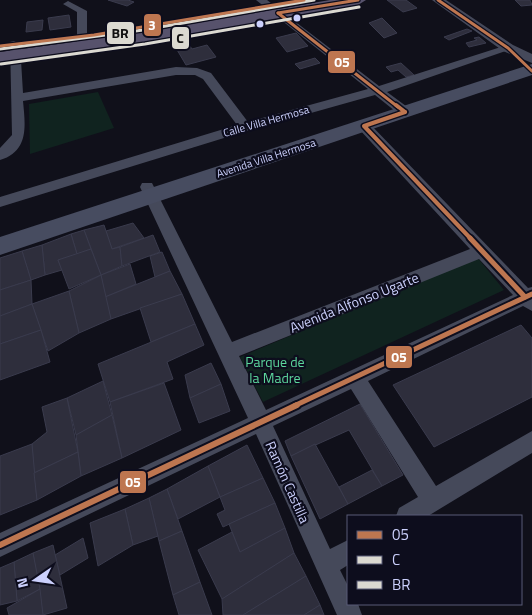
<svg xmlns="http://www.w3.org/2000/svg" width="532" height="615" font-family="'Titillium Web',sans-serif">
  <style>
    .green { fill: #10231f }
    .building { fill: #2e2e3c; stroke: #3a3b4d }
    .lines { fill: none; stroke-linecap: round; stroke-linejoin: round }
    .minor { fill: #45495a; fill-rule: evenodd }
    .tertiary { fill: #45495a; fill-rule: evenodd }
    .secondary { fill: #474c60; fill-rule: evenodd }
    .primary { fill: #57526c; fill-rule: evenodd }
    .bus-1-far3-casing { stroke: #0d0d1d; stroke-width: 5.5 }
    .bus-1-far2-casing { stroke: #0d0d1d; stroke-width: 7 }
    .bus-1-far1-casing { stroke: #0d0d1d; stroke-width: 9 }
    .bus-1-casing { stroke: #0d0d1d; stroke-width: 10 }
    .bus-2-casing { stroke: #0d0d1d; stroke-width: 5.5 }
    .bus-3-casing { stroke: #0d0d1d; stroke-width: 5.5 }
    .bus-4-casing { stroke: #0d0d1d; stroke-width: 5.5 }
    .bus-1-far3 { stroke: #be7650; stroke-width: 3 }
    .bus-1-far2 { stroke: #be7650; stroke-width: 4 }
    .bus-1-far1 { stroke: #be7650; stroke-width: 5 }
    .bus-1 { stroke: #be7650; stroke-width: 6 }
    .bus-2 { stroke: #dbd9d1; stroke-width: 3 }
    .bus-3 { stroke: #dbd9d1; stroke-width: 3 }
    .bus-4 { stroke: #be7650; stroke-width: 3 }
    .bus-dot { fill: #cbd0fc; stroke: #0d0d1d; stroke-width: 2 }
    .labels { text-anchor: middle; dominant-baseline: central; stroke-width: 4.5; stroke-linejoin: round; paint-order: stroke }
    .far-street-label { font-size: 11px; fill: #cbd0fc; stroke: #0d0d1d }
    .street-label { font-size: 14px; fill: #cbd0fc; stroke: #0d0d1d }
    .park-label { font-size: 14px; fill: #5cd79d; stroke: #0d0d1d }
    .line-badge { stroke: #0d0d1d; stroke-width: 2 }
    .badge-label { font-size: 14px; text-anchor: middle; font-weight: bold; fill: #fff }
    .pale-badge-label { font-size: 14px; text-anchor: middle; font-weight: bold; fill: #111 }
  </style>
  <rect width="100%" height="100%" fill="#10101a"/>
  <g class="green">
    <polygon points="98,92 114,128 30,154 29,104"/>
    <polygon points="477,257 504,290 263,402 240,357"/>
  </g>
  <g class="building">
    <polygon points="108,0 128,0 134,2 127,6"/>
    <polygon points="387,0 406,0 417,8 403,12"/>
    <polygon points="515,0 530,0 532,5 521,6"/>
    <polygon points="69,15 71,27 50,30 48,18"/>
    <polygon points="382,18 397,33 384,38 369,23"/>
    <polygon points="43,20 42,30 26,32 27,22"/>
    <polygon points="467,29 472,31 449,40 444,37"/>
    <polygon points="296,33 308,46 287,52 276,38"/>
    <polygon points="479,37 486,43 469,47 466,43 477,40 474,38"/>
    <polygon points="186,40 192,49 207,45 216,57 186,65 173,43"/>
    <polygon points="315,58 320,63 300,69 295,64"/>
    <polygon points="401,63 414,75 406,77 398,70 391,72 386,67"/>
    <polygon points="133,223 144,238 112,249 106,231"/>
    <polygon points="104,225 112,249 120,247 122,266 101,275 84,230"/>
    <polygon points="84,230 91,249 77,254 71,234"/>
    <polygon points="71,234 77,254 58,260 62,270 45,275 42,245"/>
    <polygon points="153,235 160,252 122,266 120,247"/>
    <polygon points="42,245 45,275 31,280 22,251"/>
    <polygon points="91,249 101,275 69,289 58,260"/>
    <polygon points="22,251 31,280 0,290 0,258"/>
    <polygon points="162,252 170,271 155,277 150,256"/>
    <polygon points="130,264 136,284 105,297 101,275"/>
    <polygon points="170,271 182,294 111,319 105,297"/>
    <polygon points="101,275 111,319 79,333 69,291"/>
    <polygon points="31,280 32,304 0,316 0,290"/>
    <polygon points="69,291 79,333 48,351 32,304"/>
    <polygon points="182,294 195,324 151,342 140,308"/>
    <polygon points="32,304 41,330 0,344 0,316"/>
    <polygon points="195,324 204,345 167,362 173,379 110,402 98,364"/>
    <polygon points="521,325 532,338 532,397 434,447 393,385"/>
    <polygon points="41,330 50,362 0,380 0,344"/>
    <polygon points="211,363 221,384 190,398 185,375"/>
    <polygon points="103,381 112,415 76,435 67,398"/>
    <polygon points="164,383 181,430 122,458 110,402"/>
    <polygon points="221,384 230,411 199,423 190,398"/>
    <polygon points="67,398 78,452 34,473 32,444 47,432 42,407"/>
    <polygon points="360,404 403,475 382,486 349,430 291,456 285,441"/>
    <polygon points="112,415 122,458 81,476 76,435"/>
    <polygon points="32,444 37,500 0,515 0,456"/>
    <polygon points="315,444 348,504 320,519 291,456"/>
    <polygon points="247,445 263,478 220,497 208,466"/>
    <polygon points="78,452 81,476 37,500 34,473"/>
    <polygon points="208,466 220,497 178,519 167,489"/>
    <polygon points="372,470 382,486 348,504 339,487"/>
    <polygon points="263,478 275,503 223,527 217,514 225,510 220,497"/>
    <polygon points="167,489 182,531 159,541 149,498"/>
    <polygon points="149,498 158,536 133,545 125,509"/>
    <polygon points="275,503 285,528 240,552 229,524"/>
    <polygon points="125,509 133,545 98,566 90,523"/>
    <polygon points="285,528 294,553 222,599 198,550 232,532 240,552"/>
    <polygon points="182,531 200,582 173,595 159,541"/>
    <polygon points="83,538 88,558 60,575 55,555"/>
    <polygon points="53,545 67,608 43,615 33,553"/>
    <polygon points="33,553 40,589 17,601 14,562"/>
    <polygon points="294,553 306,576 243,615 223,615 222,599"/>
    <polygon points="14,562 17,601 0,605 0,568"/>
    <polygon points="306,576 320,605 304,615 243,615"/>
    <polygon points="200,582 212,615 179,615 173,595"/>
    <polygon points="40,589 43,615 9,615 7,608"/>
    <polygon points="320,605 324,615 304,615"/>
  </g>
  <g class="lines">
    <g class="minor">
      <path d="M256 0H267L379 86 504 46H512L514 48 387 92 410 109 411 112 410 115H400L375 95 250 130 0 207V197L237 125 203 79 195 75H176L23 101C25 124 30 151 0 160V148L12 135 10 42 14 41 20 44 23 93 176 67 197 68 211 73 248 122 368 89Z"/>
      <polygon points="68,1 87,11 87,48 83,49 77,46 77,12 63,4"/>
      <path d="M364 122 369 123 528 288 532 287V311L523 306 368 381 436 486 532 431V453L428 516H396L399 508 418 497 351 389 273 426 330 549 348 540V565L340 570 348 586V604H358L362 615H337L256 434 0 557V533L248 418 140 187 142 183H152L154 187 232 342 470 249 359 129 357 126ZM479 259 513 295 266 410 239 356Z"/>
    </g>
    <polygon class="tertiary" points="432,0 446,0 513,45 532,54 532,63 503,51"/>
    <polygon class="secondary" points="532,64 532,75 0,255 0,237"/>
    <polygon class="primary" points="330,0 366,0 358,5 144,42 0,62 0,52 144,32"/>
    <defs>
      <g id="bus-1-far3">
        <polyline points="438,0 508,48 532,71"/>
        <polyline points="278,13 398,107"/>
        <polyline points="278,13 358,0"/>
      </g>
      <g id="bus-1-far2">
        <polyline points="396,105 405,112"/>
        <polyline points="405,112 364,126 471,239"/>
      </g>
      <g id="bus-1-far1">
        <polyline points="470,238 525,297"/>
        <polyline points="294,406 532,294"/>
      </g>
      <polyline id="bus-1" points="0,545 297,405"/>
      <polyline id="bus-2" points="1,64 145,44 359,7"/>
      <polyline id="bus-3" points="0,49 143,30 314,0"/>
      <polyline id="bus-4" points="0,46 94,35 304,0"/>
    </defs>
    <use href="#bus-1-far3" class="bus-1-far3-casing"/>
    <use href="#bus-1-far2" class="bus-1-far2-casing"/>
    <use href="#bus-1-far1" class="bus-1-far1-casing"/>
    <use href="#bus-1" class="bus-1-casing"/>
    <use href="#bus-2" class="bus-2-casing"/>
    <use href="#bus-3" class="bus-3-casing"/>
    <use href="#bus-4" class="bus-4-casing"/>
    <use href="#bus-1-far3" class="bus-1-far3"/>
    <use href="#bus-1-far2" class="bus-1-far2"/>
    <use href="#bus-1-far1" class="bus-1-far1"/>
    <use href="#bus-1" class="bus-1"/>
    <use href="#bus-2" class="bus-2"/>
    <use href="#bus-3" class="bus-3"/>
    <use href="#bus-4" class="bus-4"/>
  </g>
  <g class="bus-dot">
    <circle cx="297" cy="18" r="4.5"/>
    <circle cx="260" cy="24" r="4.5"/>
  </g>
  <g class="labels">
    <g class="far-street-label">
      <text transform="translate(266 121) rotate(-16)">Calle Villa Hermosa</text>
      <text transform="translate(266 158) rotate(-18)">Avenida Villa Hermosa</text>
    </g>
    <g class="street-label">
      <text transform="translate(354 302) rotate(-22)">Avenida Alfonso Ugarte</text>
      <text transform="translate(288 482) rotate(66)">Ramón Castilla</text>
    </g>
    <g class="park-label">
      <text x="275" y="361">Parque de<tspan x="275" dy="16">la Madre</tspan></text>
    </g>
  </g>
  <g class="line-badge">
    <rect x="143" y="13" width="19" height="24" rx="5" fill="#be7650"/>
    <rect x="106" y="21" width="29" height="24" rx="5" fill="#dbd9d1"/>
    <rect x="171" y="26" width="19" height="24" rx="5" fill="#dbd9d1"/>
    <rect x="327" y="50" width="29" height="24" rx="5" fill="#be7650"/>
    <rect x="385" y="345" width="28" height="24" rx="5" fill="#be7650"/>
    <rect x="119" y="470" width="28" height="24" rx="5" fill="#be7650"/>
  </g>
  <g class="badge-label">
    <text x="152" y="30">3</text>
    <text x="342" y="67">05</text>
    <text x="399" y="362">05</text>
    <text x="133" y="487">05</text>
  </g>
  <g class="pale-badge-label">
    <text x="120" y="38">BR</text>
    <text x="180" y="43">C</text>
  </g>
  <rect x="347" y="515" width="175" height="90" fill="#0d0d1d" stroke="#595b76"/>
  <rect x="357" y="531" width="25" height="8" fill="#be7650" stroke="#595b76"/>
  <text x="392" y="540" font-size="15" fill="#cbd0fc">05</text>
  <rect x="357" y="556" width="25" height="8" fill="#dbd9d1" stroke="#595b76"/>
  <text x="392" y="565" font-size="15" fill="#cbd0fc">C</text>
  <rect x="357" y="581" width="25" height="8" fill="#dbd9d1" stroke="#595b76"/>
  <text x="392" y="590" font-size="15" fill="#cbd0fc">BR</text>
  <g transform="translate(35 580) rotate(257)" stroke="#0d0d1d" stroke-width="4" paint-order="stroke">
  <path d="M0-4L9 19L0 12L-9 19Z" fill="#cbd0fc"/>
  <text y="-8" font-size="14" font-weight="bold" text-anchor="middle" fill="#cbd0fc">N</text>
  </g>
</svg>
